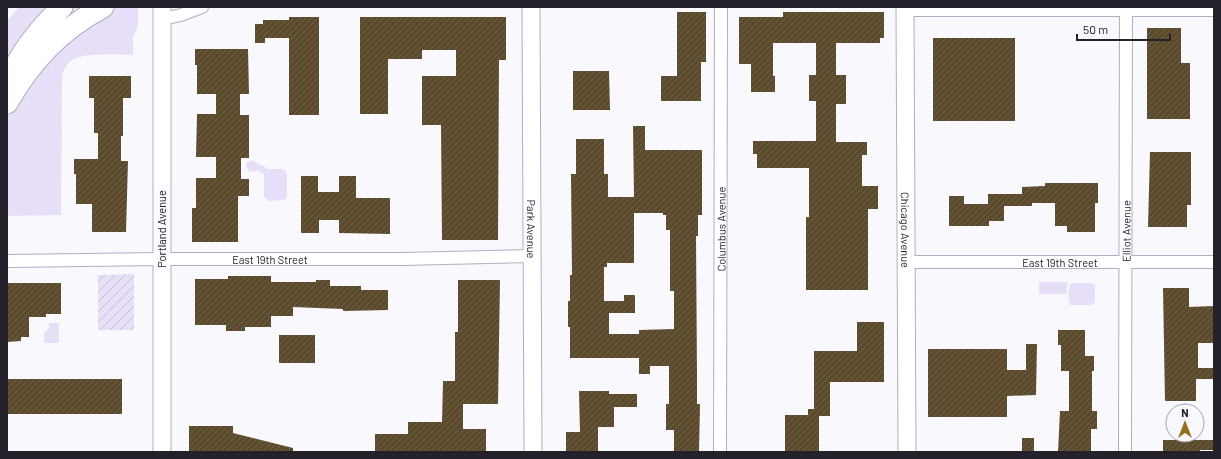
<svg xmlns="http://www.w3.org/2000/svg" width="1221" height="459" font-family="Barlow,sans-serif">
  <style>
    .green { fill: #e7dff7 }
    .garden { fill: url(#garden-furrows) }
    .building { fill: url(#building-hatch); fill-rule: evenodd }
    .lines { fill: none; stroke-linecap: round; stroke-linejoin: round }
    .street-casing { stroke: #b4acc4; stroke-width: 14 }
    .secondary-casing { stroke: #b4acc4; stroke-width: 19 }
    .highway-casing { stroke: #b4acc4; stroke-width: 23 }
    .street { stroke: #fff; stroke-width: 12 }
    .secondary { stroke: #fff; stroke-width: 17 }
    .highway { stroke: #fff; stroke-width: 21 }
    .labels { text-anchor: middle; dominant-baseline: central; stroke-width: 4; stroke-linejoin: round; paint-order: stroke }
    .street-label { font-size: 11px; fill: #25212b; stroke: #f9f8fd }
  </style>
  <defs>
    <pattern id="garden-furrows" width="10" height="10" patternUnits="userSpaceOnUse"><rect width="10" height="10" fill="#e7dff7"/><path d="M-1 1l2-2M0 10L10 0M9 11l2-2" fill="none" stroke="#c6bfd4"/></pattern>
    <pattern id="building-hatch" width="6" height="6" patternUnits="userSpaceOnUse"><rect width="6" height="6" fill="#5b4a2c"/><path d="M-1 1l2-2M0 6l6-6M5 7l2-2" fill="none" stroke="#6f6149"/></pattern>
  </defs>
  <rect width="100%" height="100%" fill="#f9f8fd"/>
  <g class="green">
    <polygon points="19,7 87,7 7,75 7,21"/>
    <path d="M112 7H138V26L133 37V55C117 55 89 53 76 58 68 61 65 68 62 75L61 215 7 216V115L38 67Z"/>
    <polygon points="252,160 268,169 283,169 286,171 287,175 287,197 284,200 269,201 264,197 264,174 258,170 254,172 249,171 246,167 247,162"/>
    <polygon points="1039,282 1068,282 1066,294 1039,294"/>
    <polygon points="1074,283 1092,283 1095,285 1095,303 1091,305 1070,305 1068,295 1070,284"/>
    <polygon points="49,323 59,323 59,343 44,343 44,333 49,328"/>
  </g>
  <polygon class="garden" points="134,274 134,330 98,330 98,275"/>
  <g class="building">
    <polygon points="677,12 706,12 706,62 701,62 701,101 661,101 661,76 677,76"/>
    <polygon points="783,12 884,12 884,38 880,38 880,43 836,43 836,75 846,75 846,104 836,104 836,142 867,142 867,155 862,155 862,186 878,186 878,209 868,209 868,290 806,290 806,217 809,217 809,168 757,168 757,154 753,154 753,141 816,141 816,101 809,101 809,75 816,75 816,43 773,43 773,76 775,76 775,92 751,92 751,64 739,64 739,17 783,17"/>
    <polygon points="289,17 319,17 319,115 289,115 289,38 265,38 265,43 255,43 255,24 263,24 263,20 289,20"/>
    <polygon points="360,17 506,17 506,60 499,60 498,240 442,240 441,125 422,125 422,76 456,76 456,50 422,50 422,59 388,59 388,114 360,114"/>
    <polygon points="1147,28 1181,28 1181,63 1190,63 1190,119 1147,119"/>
    <rect x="933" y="38" width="82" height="83"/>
    <polygon points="195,49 248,49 249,94 240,94 240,115 249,115 249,158 241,158 241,179 249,179 249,196 238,196 238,242 192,242 192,208 196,208 196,178 216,178 216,157 196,157 197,114 216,114 216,94 197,94 197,65 195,65"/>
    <polygon points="573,71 609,71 610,110 573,110"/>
    <polygon points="89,76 131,76 131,98 123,98 123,136 121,136 121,161 128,161 126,232 92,232 92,204 76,204 76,174 74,174 74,159 98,159 98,133 94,133 94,98 89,98"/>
    <path d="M633 126H645V150H702V215H698V236H696L697 377V404H700L699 452H674V430H666V404H669V366H650V374H639V358H570V327H568V301H570V275H572L571 174H576V139H604V174H608V197H634ZM634 213H663V215H666V230H670V291H674V329L639 330V334H609V313H635V295H624V301H604V267H607V263H634Z"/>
    <polygon points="1150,152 1191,152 1191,205 1187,205 1187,227 1148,227"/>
    <polygon points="301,176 318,176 318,192 339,192 339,176 356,176 356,198 390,198 390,234 339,233 339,220 319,220 319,233 301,233"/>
    <polygon points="1045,183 1098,183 1098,203 1095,203 1095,232 1067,232 1067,226 1055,226 1055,203 1032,203 1032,206 1004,206 1004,221 989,221 989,226 949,226 949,196 964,196 964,204 988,204 988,194 1022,194 1022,187 1045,186"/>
    <polygon points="228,276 271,276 271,282 316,282 316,280 330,280 330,286 361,286 361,290 388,290 388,310 343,311 343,309 293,307 293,316 271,316 271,327 245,327 245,331 226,331 226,325 195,325 195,279 228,279"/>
    <polygon points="458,280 500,280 498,404 463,404 463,429 486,429 486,452 375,452 375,434 408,434 408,422 442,422 443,381 455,381 455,332 458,332"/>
    <polygon points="7,283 61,283 61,314 46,314 46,317 29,317 29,337 21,337 21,341 7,342"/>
    <polygon points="1163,288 1189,288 1189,307 1214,306 1214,343 1198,343 1198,368 1214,368 1214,379 1196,379 1196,401 1165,401"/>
    <polygon points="857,322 884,322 884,382 830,382 830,416 819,416 819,452 785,452 785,415 808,415 808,409 814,409 814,351 857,351"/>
    <polygon points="1058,330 1085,330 1085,356 1094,356 1094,371 1092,371 1092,411 1097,411 1097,429 1091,429 1091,452 1058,452 1060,411 1069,411 1069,371 1061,371 1061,345 1058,345"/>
    <rect x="279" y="335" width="36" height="28"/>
    <polygon points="1026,344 1037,344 1036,395 1007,396 1007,417 928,417 928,349 1007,349 1007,370 1026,370"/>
    <rect x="7" y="379" width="115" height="35"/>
    <polygon points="579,391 609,391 609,394 637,394 637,407 614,407 614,427 598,427 598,452 566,452 566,432 580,432"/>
    <polygon points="189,426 233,426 233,433 293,448 293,452 189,452"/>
    <rect x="1022" y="438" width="12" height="13"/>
    <polygon points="1163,440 1214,440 1214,450 1200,450 1200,452 1163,452"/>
  </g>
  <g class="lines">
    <defs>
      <g id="street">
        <polyline points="905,10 1214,10"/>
        <polyline points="162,19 181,15 202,7"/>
        <path id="s1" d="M7 261 161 259H402L533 256"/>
        <path id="s2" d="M906 262H1214"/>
        <path id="s3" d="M720 452 721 7"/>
        <path id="s4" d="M1125 452 1126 10"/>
      </g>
      <g id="secondary">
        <polyline points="162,7 162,452"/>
        <path id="s5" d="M531 7 533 452"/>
        <path id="s6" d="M905 7 907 452"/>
      </g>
      <g id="highway">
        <path d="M8 81C20 53 40 28 62 7"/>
        <path d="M7 103C31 61 60 30 103 7"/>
      </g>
    </defs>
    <use href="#street" class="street-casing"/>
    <use href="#secondary" class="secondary-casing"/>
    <use href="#highway" class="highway-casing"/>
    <use href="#street" class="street"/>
    <use href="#secondary" class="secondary"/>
    <use href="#highway" class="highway"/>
  </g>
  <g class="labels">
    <g class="street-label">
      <text transform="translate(161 229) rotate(-90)">Portland Avenue</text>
      <text stroke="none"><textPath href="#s5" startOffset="222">Park Avenue</textPath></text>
      <text stroke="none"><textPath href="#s3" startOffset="223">Columbus Avenue</textPath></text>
      <text stroke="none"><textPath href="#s6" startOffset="223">Chicago Avenue</textPath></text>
      <text stroke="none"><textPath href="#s4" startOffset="221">Elliot Avenue</textPath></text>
      <text stroke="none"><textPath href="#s1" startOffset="263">East 19th Street</textPath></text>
      <text stroke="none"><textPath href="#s2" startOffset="154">East 19th Street</textPath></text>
    </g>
  </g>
  <rect width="1221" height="459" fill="none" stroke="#25212b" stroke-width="16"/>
  <g transform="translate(1185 423)"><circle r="19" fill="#f9f8fd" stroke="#a4a2a9"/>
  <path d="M0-3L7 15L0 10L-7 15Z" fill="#98711c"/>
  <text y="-6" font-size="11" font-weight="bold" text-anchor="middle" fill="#25212b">N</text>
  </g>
  <path d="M1077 34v6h93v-6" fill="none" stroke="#25212b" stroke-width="2"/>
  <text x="1083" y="34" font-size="12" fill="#25212b" stroke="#f9f8fd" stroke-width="3" paint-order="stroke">50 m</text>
</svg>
